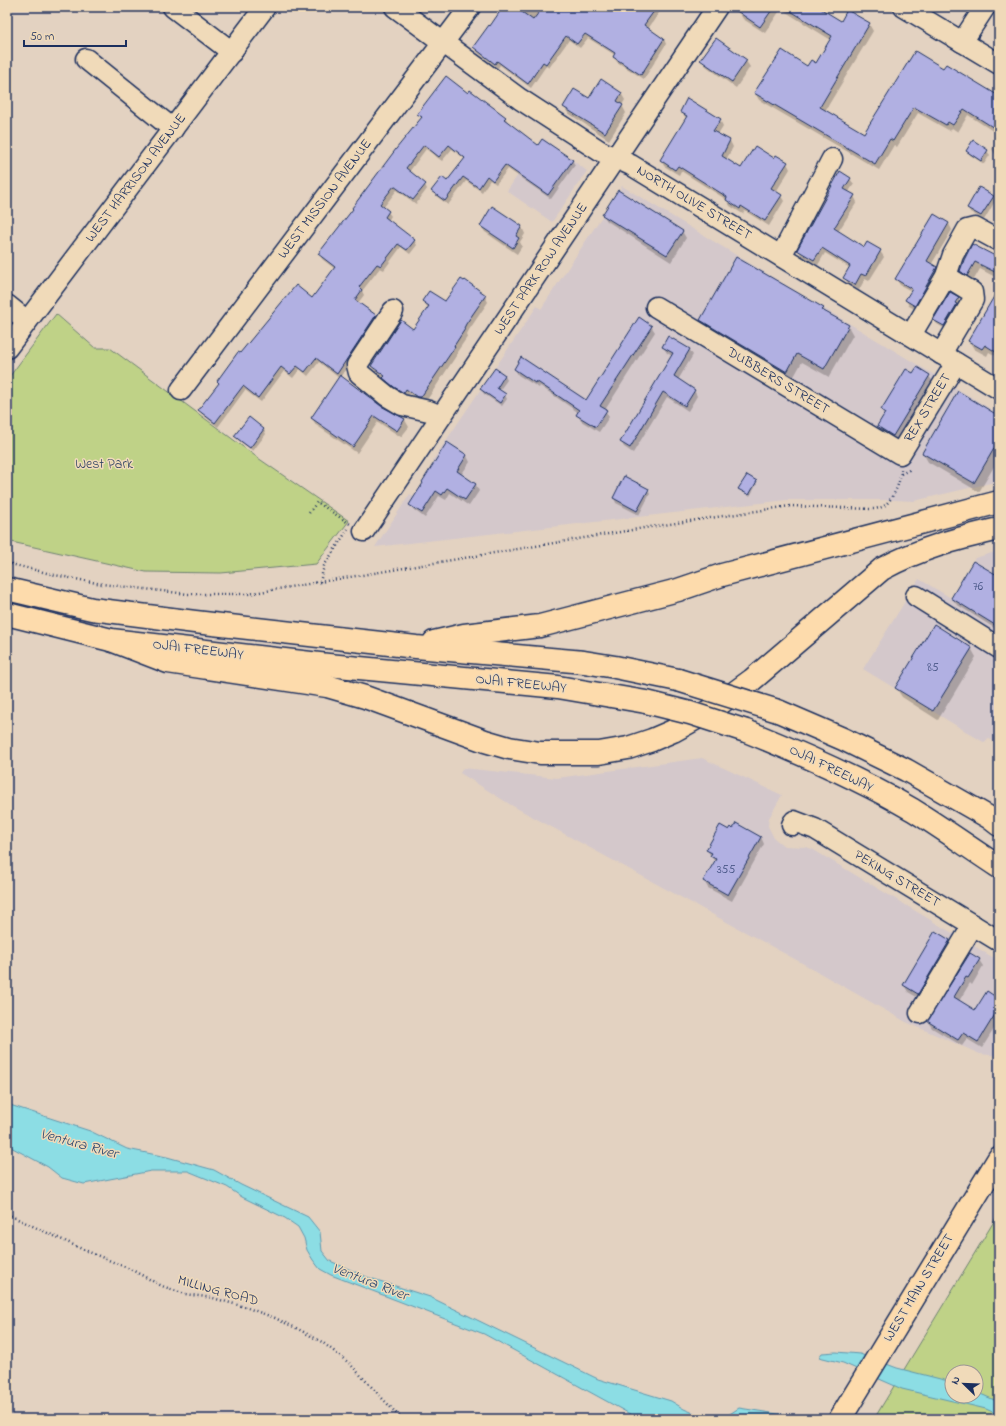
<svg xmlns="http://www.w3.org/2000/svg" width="1006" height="1426" font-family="'Indie Flower',sans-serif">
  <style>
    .built { fill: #d4c8cb }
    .green { fill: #bfd287; stroke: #6d8072; fill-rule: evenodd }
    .water { fill: #8cdde4; stroke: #5f97ae }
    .shadow { fill: #0003 }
    .building { fill: #b1b0e2; stroke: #1b2f5e }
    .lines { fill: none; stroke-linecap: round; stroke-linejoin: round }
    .minor-casing { stroke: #1b2f5e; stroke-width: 23 }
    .major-casing { stroke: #1b2f5e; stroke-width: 25 }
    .highway-casing { stroke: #1b2f5e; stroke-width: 25 }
    .path { stroke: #1b2f5e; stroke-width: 2.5; stroke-dasharray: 1 3; stroke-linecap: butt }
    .minor { stroke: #f0dab9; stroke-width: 20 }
    .major { stroke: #fddbac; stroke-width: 22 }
    .highway { stroke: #fddbac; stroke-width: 22 }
    .highway-bridge-casing { stroke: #1b2f5e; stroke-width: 25; stroke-linecap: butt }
    .highway-bridge { stroke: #fddbac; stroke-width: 22 }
    .labels { text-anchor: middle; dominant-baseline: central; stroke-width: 3; stroke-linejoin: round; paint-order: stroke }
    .number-label { font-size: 12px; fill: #404f7f }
    .street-label { font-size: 14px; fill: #1b2f5e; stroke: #f0dab9 }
    .park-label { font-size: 14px; fill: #344764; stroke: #f0dab9 }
    .water-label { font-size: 15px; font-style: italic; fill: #2c4972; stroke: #f0dab9 }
  </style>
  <rect width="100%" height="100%" fill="#e3d2c1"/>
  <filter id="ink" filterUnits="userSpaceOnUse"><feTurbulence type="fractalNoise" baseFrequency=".025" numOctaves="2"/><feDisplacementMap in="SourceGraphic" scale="8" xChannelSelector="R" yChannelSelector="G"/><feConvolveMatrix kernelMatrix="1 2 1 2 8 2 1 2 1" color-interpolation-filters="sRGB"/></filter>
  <g filter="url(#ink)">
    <g class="built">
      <polygon points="543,138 587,171 552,222 507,191"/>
      <polygon points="622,186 999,414 999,481 914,501 895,500 787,500 375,547 410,494 414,497 436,463 433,460 537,306 541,309"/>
      <polygon points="999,551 999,745 988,738 985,743 863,669 919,579 951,598 975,558"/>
      <polygon points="702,758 782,795 769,818 768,826 774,838 784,846 806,847 812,849 999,961 999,1056 980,1054 906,1022 802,963 511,805 460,773 463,768 557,778"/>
    </g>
    <g class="green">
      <polygon points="56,314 95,348 110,348 258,458 349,521 316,564 221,573 146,572 7,541 7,380"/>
      <path d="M999 1213V1419H874ZM952 1372H976V1396H952Z"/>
    </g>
    <g class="water">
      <polygon points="7,1104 90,1131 127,1149 167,1157 214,1170 241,1185 308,1217 320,1232 322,1251 330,1261 367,1277 430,1297 598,1379 671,1401 684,1409 696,1414 720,1418 725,1417 739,1408 810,1419 639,1419 484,1334 331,1275 320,1269 313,1260 307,1250 304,1238 298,1227 285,1218 242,1197 227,1187 188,1171 151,1171 84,1184 62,1178 48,1167 7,1145"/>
      <polygon points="836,1352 860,1354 897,1368 952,1382 952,1396 976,1396 976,1392 999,1402 999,1415 986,1409 902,1389 843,1363 819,1357 822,1353"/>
    </g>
    <g class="shadow">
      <polygon points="504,7 663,7 648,29 664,39 666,44 644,79 617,62 614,57 615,55 588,38 580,48 569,40 549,68 546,66 531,88 500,65 498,68 477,52 474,47 490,27"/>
      <polygon points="743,7 816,7 841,23 869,24 873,31 825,111 864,134 944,70 999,97 999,135 968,115 958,132 952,128 950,131 918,113 897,147 894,145 879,170 759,100 755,93 816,64 831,40 781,9 765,33 743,19 739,12"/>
      <polygon points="702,60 746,61 750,67 736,88 706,66"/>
      <polygon points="621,93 625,100 622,105 626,113 609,140 568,113 564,107"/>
      <polygon points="468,94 505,117 508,122 538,147 572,160 575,165 551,199 508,169 496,184 490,180 482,192 466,181 448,205 435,195 432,191 447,183 465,159 452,149 442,161 426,149 409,172 425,185 427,189 416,204 397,190 383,208 388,212 391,216 388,221 414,240 417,245 410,254 401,247 384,270 380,268 362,291 364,295 358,303 376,316 378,320 341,376 380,407 405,420 409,427 401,437 378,422 357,453 316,425 312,418 339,378 319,362 308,376 300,369 293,378 284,371 261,402 245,390 218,427 202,414 199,410 219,383 218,381 240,354 312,299 335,269 322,259 320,254 422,119 419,114"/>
      <polygon points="681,112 720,120 723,126 718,134 730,141 733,147 726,160 741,169 774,160 787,163 790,169 776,192 781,196 784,201 769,226 745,211 743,214 730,206 727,200 681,171 679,175 664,166 661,160 687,119"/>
      <polygon points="999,137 999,158 996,156 992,149"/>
      <polygon points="967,151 987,151 990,155 984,164 970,155"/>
      <polygon points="850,179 854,184 848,193 854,196 857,202 838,232 865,248 880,251 884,257 869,281 865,279 859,290 848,284 845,278 850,268 825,253 818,265 802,256 798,250"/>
      <polygon points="999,192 999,207 994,203 984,220 970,212 968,208 993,197 995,200"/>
      <polygon points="493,208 522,227 525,234 520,242 522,246 517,254 485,232 481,226"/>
      <polygon points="603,215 682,231 686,238 671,262 607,221"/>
      <polygon points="949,224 952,230 931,265 936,268 940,274 918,311 909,306 906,300 911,291 900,285 896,279"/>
      <polygon points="999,259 999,279 980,269 972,283 965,279 961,271 964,260"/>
      <polygon points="999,290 999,358 989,352 987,356 974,349 969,341"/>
      <polygon points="485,296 488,302 469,330 467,334 468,336 457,352 458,353 425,403 410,394 407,398 398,392 388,384 384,378 375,372 372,366 414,330 428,308 423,301 446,303"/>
      <polygon points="958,298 960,302 947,330 937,324 934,320"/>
      <polygon points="823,308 826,313 848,326 853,335 829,377 802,362 792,380 706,329 701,320"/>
      <polygon points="651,326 655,332 605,410 609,417 599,432 581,421 578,415 579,413 540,386 539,388 518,375 515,369 586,401"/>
      <polygon points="663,347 689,349 693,355 678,380 694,390 697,396 688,411 667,397 633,453 624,447 621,442 672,356 667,353"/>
      <polygon points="495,369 505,376 507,380 499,391 505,395 507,399 502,406 484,394 481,389"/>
      <polygon points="913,374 929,376 933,382 897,442 882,433 878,426 885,415 882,410"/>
      <polygon points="999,417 999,458 979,492 928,462 923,453"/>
      <polygon points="249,419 264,430 266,434 253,451 238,440 236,436"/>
      <polygon points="447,444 467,456 470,462 461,475 476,485 479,491 469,506 450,493 446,500 439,496 425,518 414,510 410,505"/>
      <polygon points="747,476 757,484 750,496 740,489"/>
      <polygon points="648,490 650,494 639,515 616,503 614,498"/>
      <polygon points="999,578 999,631 956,604 952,598"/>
      <polygon points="971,648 976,657 938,720 902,697 896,688"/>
      <polygon points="730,832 761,837 764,844 732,901 708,888 704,881 715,862 707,850"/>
      <polygon points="936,933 950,941 953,948 922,1000 908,992 904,985"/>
      <polygon points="979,960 983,966 972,985 970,983 959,1001 976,1011 999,1000 999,1021 982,1048 967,1039 962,1046 932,1028 928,1022"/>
    </g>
    <g class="building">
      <polygon points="503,7 515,7 533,20 543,7 657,7 644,25 664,39 641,75 613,57 615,53 585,34 577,44 566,36 546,64 543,62 528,84 497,61 495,64 473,47 489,25 490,26"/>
      <polygon points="731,7 774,7 760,27"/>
      <polygon points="784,7 818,7 841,21 847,10 870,23 820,107 864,133 915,51 943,68 946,64 999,96 999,131 964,109 953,125 948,122 946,125 914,107 893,141 890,139 875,164 754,93 782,50 807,66 811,60 816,63 832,36"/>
      <polygon points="716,38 747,60 732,82 700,60"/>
      <polygon points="446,76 468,93 470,90 506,117 504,119 538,145 542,139 573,160 548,195 505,165 493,181 487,176 479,188 463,177 445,201 431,191 442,177 447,181 465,158 449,145 439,157 424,145 406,168 426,184 413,200 394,186 380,204 389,211 385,217 415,240 407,250 398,244 381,266 377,264 359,287 362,290 355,300 376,315 337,374 316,358 305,372 297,366 290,374 281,367 258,398 243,386 215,423 198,410 219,383 217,381 238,352 240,353 296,285 312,298 335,267 318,254 353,209 352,208 396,149 422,117 417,114"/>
      <polygon points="601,79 622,93 617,101 623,105 605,133 563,107 574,89 589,98"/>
      <polygon points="687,98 721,119 713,131 730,140 722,156 741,168 755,146 774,158 776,155 788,162 771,188 782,195 765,221 741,206 740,209 726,200 727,197 678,166 675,170 660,160 687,116 680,112"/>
      <polygon points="973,140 988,150 981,161 966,151"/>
      <polygon points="840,171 851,178 844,189 855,195 834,228 864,247 867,242 881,250 866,276 861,274 855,285 843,278 850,266 822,248 814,260 797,250"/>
      <polygon points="979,187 994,196 981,216 967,208"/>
      <polygon points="618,190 683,231 667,255 602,215"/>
      <polygon points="492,206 522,226 516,236 519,238 513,248 480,226"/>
      <polygon points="934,214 949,223 927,261 937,267 915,306 905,300 912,289 895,279"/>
      <polygon points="972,244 999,258 999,274 975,262 967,276 960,271 964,260"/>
      <polygon points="736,257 824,308 822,310 849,325 824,369 797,354 787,372 700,320"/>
      <polygon points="461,279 464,281 465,280 486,295 466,324 464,328 465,329 454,346 455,347 421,397 417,397 406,389 404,393 394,387 383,378 385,376 371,366 401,320 413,329 429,306 422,301 429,291 445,301"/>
      <polygon points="999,288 999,354 985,345 982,349 968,341"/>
      <polygon points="950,292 959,297 955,303 957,304 944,326 933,320"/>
      <polygon points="639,317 652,326 600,406 607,410 596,427 576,415 579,410 536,381 535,383 514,369 521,357 586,400"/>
      <polygon points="668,336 690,349 674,376 695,390 685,406 663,392 630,448 620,442 673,353 662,347"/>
      <polygon points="917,367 930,375 893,436 877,426 885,413 881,410 906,369 913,373"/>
      <polygon points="495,368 505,375 497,388 506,394 500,403 480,389"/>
      <polygon points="340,375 381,406 405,419 397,431 374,416 353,447 311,418"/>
      <polygon points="958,391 999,416 999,440 974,483 922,453"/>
      <polygon points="249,417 264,429 250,448 234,436"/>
      <polygon points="447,442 467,455 457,471 476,484 465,500 447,488 442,495 436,491 422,513 409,505 423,483 422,482"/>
      <polygon points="747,475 757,481 749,495 738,489"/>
      <polygon points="624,476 649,489 637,511 613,498"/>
      <polygon points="973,561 999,576 999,619 995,625 951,598"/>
      <polygon points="934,624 972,648 933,711 895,688"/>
      <polygon points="736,823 761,837 728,895 703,881 716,859 710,856 712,853 706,850 720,825 729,830 731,827 733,829"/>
      <polygon points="935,931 950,940 918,994 903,985"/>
      <polygon points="970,953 980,959 968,978 966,977 954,997 975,1010 987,991 999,999 999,1008 978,1042 963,1033 958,1040 927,1021"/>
    </g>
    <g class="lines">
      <defs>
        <g id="minor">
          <polyline points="173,7 232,52"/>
          <polyline points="395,7 520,99 600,151 631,165 999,389"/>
          <polyline points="904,7 999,64"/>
          <polyline points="962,42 985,7"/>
          <polyline points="86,59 173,129"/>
          <polyline points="781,256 832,159"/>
          <polyline points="7,305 27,321"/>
          <polyline points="656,307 900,454 956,363"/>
          <polyline points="393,311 357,365 359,373 387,396 402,405 429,411 441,416"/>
          <polyline points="911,335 946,276 953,255 967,230 975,228 999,241"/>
          <polyline points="7,348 265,7"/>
          <polyline points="941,354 973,300 972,292 946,276"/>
          <polyline points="181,390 470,7"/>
          <polyline points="364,531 717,7"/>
          <polyline points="916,596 999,648"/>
          <polyline points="792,825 794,821 815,829 999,941"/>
          <polyline points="920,1013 973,925"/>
        </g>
        <polyline id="major" points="840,1419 999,1158"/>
        <g id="highway">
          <polyline points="7,589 92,609 195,622 416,647 584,662 615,667 678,680"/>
          <polyline points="7,614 111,640 328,665 558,687 646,702"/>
          <path d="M111 640 168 662 327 686 365 697 485 741 509 748 540 753H599L628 748 652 740 673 731 711 710 752 680 882 569C921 548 956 539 999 529"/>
          <polyline points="434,642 464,635 540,626 678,590 722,575 999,502"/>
          <polyline points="778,711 843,739 906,770 990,818 999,825"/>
          <path d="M746 731C803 754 860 779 913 810 942 828 970 848 999 867"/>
        </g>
      </defs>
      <use href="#minor" class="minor-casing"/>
      <use href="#major" class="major-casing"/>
      <use href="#highway" class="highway-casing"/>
      <g class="path">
        <polyline points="994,405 999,408"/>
        <polyline points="901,474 909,470 910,468"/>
        <polyline points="309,513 317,502 350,524"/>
        <path d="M7 563 55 575 102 584 188 594H248L650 527 790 506 872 509C876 509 880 508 884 506 894 498 901 481 901 469"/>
        <polyline points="320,582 324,566 348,529"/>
        <polyline points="7,1214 82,1249 130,1269 162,1286 185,1294 213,1298 245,1307 275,1318 298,1329 322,1342 349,1363 397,1414 403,1419"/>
      </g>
      <use href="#minor" class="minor"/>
      <use href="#major" class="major"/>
      <use href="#highway" class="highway"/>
      <defs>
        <g id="highway-bridge">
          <polyline points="678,680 778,711"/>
          <polyline points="646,702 690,713 746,731"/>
        </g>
      </defs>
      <use href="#highway-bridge" class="highway-bridge-casing"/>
      <use href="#highway-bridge" class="highway-bridge"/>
    </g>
  </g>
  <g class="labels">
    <g class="number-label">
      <text x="978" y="587">76</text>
      <text x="933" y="668">85</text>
      <text x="726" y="870">355</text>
    </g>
    <g class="street-label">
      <text transform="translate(136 178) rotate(-53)">WEST HARRISON AVENUE</text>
      <text transform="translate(325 199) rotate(-53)">WEST MISSION AVENUE</text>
      <text transform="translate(694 203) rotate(31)">NORTH OLIVE STREET</text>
      <text transform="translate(541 269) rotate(-56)">WEST PARK ROW AVENUE</text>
      <text transform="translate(778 381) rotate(31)">DUBBERS STREET</text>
      <text transform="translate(928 408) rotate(-59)">REX STREET</text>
      <text transform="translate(198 650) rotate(7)">OJAI FREEWAY</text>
      <text transform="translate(521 684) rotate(6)">OJAI FREEWAY</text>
      <text transform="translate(831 769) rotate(26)">OJAI FREEWAY</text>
      <text transform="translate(897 879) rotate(31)">PEKING STREET</text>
      <text transform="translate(919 1288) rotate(-59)">WEST MAIN STREET</text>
      <text transform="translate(218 1291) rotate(15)">MILLING ROAD</text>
    </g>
    <g class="park-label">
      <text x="104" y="464">West Park</text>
    </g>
    <g class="water-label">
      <text transform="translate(79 1144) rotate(15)">Ventura River</text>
      <text transform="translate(370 1282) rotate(21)">Ventura River</text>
    </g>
  </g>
  <rect width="1006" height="1426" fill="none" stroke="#f0dab9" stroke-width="24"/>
  <rect x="12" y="12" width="982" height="1402" fill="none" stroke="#1b2f5e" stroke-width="1.5" filter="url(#ink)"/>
  <g transform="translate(964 1384) rotate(293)"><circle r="19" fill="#f0dab9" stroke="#9b9695"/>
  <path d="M0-3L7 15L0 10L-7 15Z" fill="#1b2f5e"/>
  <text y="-6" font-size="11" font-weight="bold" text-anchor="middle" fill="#1b2f5e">N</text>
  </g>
  <path d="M24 40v6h102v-6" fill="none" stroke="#1b2f5e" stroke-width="2"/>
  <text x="30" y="40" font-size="12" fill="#1b2f5e" stroke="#f0dab9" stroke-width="3" paint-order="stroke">50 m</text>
</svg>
